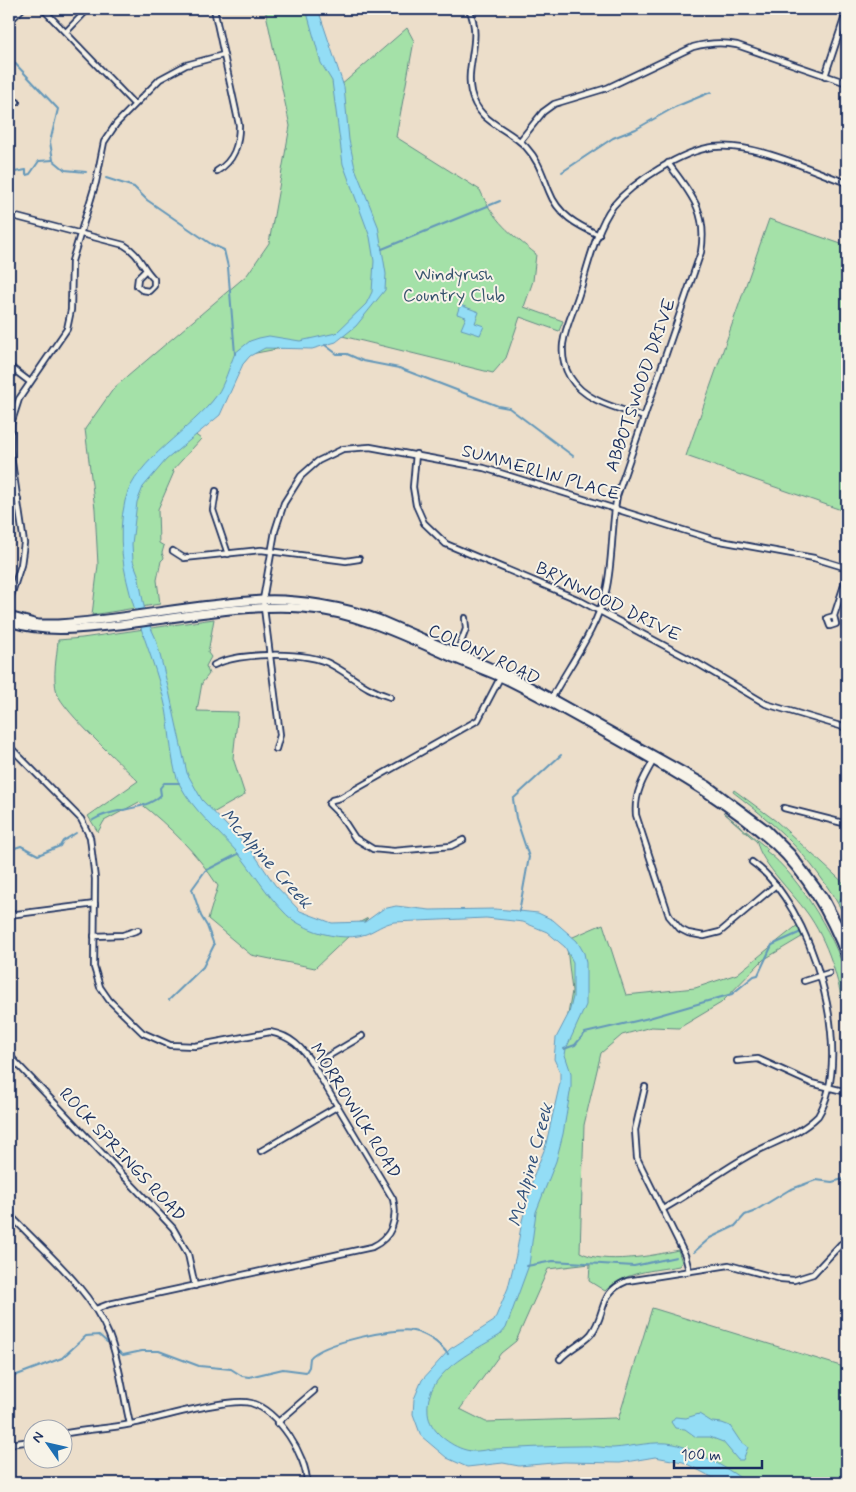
<svg xmlns="http://www.w3.org/2000/svg" width="856" height="1492" font-family="Mynerve,sans-serif">
  <style>
    .green { fill: #a4e1a8; stroke: #608883 }
    .water { fill: #93ddf5; stroke: #6397b9 }
    .lines { fill: none; stroke-linecap: round; stroke-linejoin: round }
    .stream { stroke: #6397b9; stroke-width: 2 }
    .minor-casing { stroke: #1b2f5e; stroke-width: 8 }
    .secondary-casing { stroke: #1b2f5e; stroke-width: 11 }
    .minor { stroke: #f7f3e8; stroke-width: 4.5 }
    .secondary { stroke: #f7f3e8; stroke-width: 7 }
    .labels { text-anchor: middle; dominant-baseline: central; stroke-width: 4; stroke-linejoin: round; paint-order: stroke }
    .park-label { font-size: 18px; fill: #36536d; stroke: #f7f3e8 }
    .street-label { font-size: 18px; fill: #1b2f5e; stroke: #f7f3e8 }
    .water-label { font-size: 19px; font-style: italic; fill: #33527c; stroke: #f7f3e8 }
  </style>
  <rect width="100%" height="100%" fill="#ecdeca"/>
  <filter id="ink" filterUnits="userSpaceOnUse"><feTurbulence type="fractalNoise" baseFrequency=".02" numOctaves="2"/><feDisplacementMap in="SourceGraphic" scale="10" xChannelSelector="R" yChannelSelector="G"/><feConvolveMatrix kernelMatrix="1 2 1 2 8 2 1 2 1" color-interpolation-filters="sRGB"/></filter>
  <g filter="url(#ink)">
    <g class="green">
      <path d="M265 9H312L340 86 407 28 414 41 396 137 480 190C494 222 510 233 536 254L533 281 524 307 563 321 559 331 520 317 506 358 493 373 338 335 324 340 251 354 189 430 201 439 172 471 174 472 158 509 159 543 164 546 162 553 164 558 161 561 157 580 160 604 92 615 98 565 95 509 85 429 114 388 247 275 269 243 290 126Z"/>
      <polygon points="769,219 847,246 847,512 686,456"/>
      <path d="M214 619 208 653 211 657 206 666 209 674 202 683 197 711 238 712 233 758 245 795 211 814 297 919 345 930 368 918 315 968 251 955 208 919 218 886C196 852 170 827 139 802L104 821 98 832 88 816 138 781C122 765 63 711 57 693 52 677 57 657 58 640L82 638Z"/>
      <path d="M734 790 776 821 847 886V920C817 863 784 831 733 792Z"/>
      <path d="M723 812 768 849 766 851C797 873 843 947 847 984 849 997 847 1010 847 1023 839 985 832 950 810 917 797 897 760 863 757 842Z"/>
      <path d="M603 924 626 995 695 988 737 974 799 924 805 935 763 960 721 1003 679 1028 651 1027 622 1035 601 1053 584 1125 580 1252C604 1265 652 1256 678 1250L682 1262 679 1266C652 1271 626 1271 605 1291L589 1281 590 1264 548 1269 516 1341 501 1353 460 1409 486 1422 616 1418 618 1420 652 1308 847 1368V1483H732L688 1456 466 1460 437 1439 423 1412 433 1371 507 1320 562 1098 563 1044 572 991 566 940Z"/>
    </g>
    <g class="water">
      <path d="M306 9H318L344 87 349 140 355 168 378 226 386 274 385 290 356 326 336 342 312 349 265 348 250 356 243 364 220 415 166 460 143 487 137 502 132 544 133 561 138 574 146 617 156 639 169 691 187 773 202 800 254 854 275 885 300 911 332 923 365 922 383 909 396 906 430 910 495 909 519 911 538 913 553 920 577 941 584 953 586 963V1005L566 1049 565 1055 571 1073V1087L563 1134 556 1161 536 1212 529 1265 506 1328 500 1335C472 1352 424 1373 428 1413 429 1430 450 1446 466 1450 476 1453 486 1449 496 1449 524 1448 552 1446 579 1446 591 1445 602 1448 613 1448 632 1447 655 1440 674 1444 687 1446 738 1473 746 1483H723L683 1462 655 1457 620 1463 564 1462 519 1466 503 1463 467 1467 447 1458 421 1436 413 1414 414 1399 422 1380 450 1349 494 1321 508 1288 516 1255 522 1221 534 1175 545 1148 560 1083V1072L554 1059 556 1038 569 1013 573 997V962L565 947 547 932 523 922 486 918 394 922C383 924 376 930 366 934 349 940 326 936 310 929 301 925 291 920 284 912 266 894 253 871 237 852 218 831 193 810 180 785 171 768 170 730 166 709 152 641 108 573 125 501 135 459 192 430 217 395 225 383 229 367 235 353L250 341 259 338 269 336 300 341 336 333 366 304 372 292 374 261 370 237 343 164 332 81 321 63Z"/>
      <polygon points="460,305 479,312 475,323 484,326 480,335 461,329 466,317 457,314"/>
      <polygon points="699,1414 712,1422 722,1423 730,1426 740,1441 748,1447 743,1460 738,1460 723,1442 710,1437 696,1437 685,1429 675,1428 671,1422 675,1417 686,1418"/>
    </g>
    <g class="lines">
      <g class="stream">
        <polyline points="9,57 58,109 50,142 53,160 65,170 86,172"/>
        <polyline points="562,172 613,138 636,129 675,107 711,92"/>
        <polyline points="9,173 26,170 26,175 30,174 39,161 53,160"/>
        <polyline points="106,178 134,187 147,200 211,244 224,250 228,267 235,354"/>
        <polyline points="382,249 500,201"/>
        <polyline points="325,345 337,354 347,354 363,361 399,368 498,406 509,408 573,456"/>
        <path d="M93 820C113 807 144 812 161 795L160 788 164 783H179"/>
        <polyline points="9,850 21,846 38,855 60,846 63,841 76,833"/>
        <polyline points="839,902 847,893"/>
        <polyline points="519,912 529,857 516,818 513,799 561,755"/>
        <polyline points="169,1000 203,967 214,945 207,926 201,916 192,889 205,871 238,854"/>
        <polyline points="564,1049 575,1045 585,1033 649,1018 732,994 754,976 758,975 772,945 801,932"/>
        <polyline points="694,1252 710,1238 735,1226 745,1215 753,1212 789,1190 816,1180 832,1182 847,1178"/>
        <polyline points="527,1266 553,1261 634,1266 676,1257"/>
        <path d="M118 1351 123 1355 142 1351H159L199 1366 231 1369 242 1376 249 1377 283 1369 306 1372 309 1367 310 1358C322 1343 395 1327 413 1331 427 1334 439 1343 448 1354"/>
        <polyline points="9,1378 62,1358 86,1336 99,1335 107,1342"/>
      </g>
      <defs>
        <g id="minor">
          <polyline points="43,9 134,104"/>
          <path d="M214 9 239 125C239 145 234 161 217 171"/>
          <path d="M469 9C483 39 465 64 471 92 478 123 507 127 526 147 539 161 542 174 549 191 558 215 577 225 599 235"/>
          <polyline points="9,22 22,9"/>
          <polyline points="66,32 88,9"/>
          <polyline points="825,76 847,10"/>
          <polyline points="9,100 17,102"/>
          <path d="M520 141 543 112 554 104 607 88 693 47C708 43 722 42 737 45L847 83"/>
          <path d="M9 215 124 245C140 254 142 268 154 279V286L149 291 142 290 137 286 138 278 145 271"/>
          <polyline points="9,366 30,382"/>
          <path d="M644 417C618 408 585 402 570 377 564 367 562 355 563 344 565 328 573 312 578 297 587 270 596 228 613 206 633 182 682 151 713 147 754 142 808 169 847 183"/>
          <polyline points="416,454 413,487 416,505 424,523 446,544 577,599 697,663 766,704 847,728"/>
          <polyline points="216,491 213,510 228,554"/>
          <polyline points="9,501 18,499"/>
          <polyline points="173,551 184,558 261,550 346,561 359,559"/>
          <polyline points="9,602 21,565 24,543 10,449 11,424 19,399 67,329 71,310 72,261 96,182 104,142 116,124 160,79 186,65 223,55"/>
          <polyline points="834,616 827,618 830,626 836,624 834,616 847,576"/>
          <polyline points="456,655 466,629 465,618"/>
          <path d="M214 665C238 652 308 651 332 665 354 677 364 689 390 697"/>
          <path d="M550 701C569 665 596 631 606 591 613 561 611 528 617 496L701 252C708 212 691 194 668 163"/>
          <path d="M9 746 81 819 90 837 95 879 94 967 100 987 109 1000 143 1033 170 1045 195 1046 270 1032C291 1036 302 1047 313 1065L393 1199C398 1219 392 1238 372 1247L109 1304 96 1309"/>
          <polyline points="276,749 280,735 263,600 275,531 284,503 301,476 318,461 343,449 370,447 484,468 715,540 814,558 847,568"/>
          <path d="M655 758C644 777 634 793 636 815L669 916 680 929 688 933 704 936 720 932 776 885"/>
          <polyline points="784,808 847,824"/>
          <polyline points="463,840 451,846 394,851 373,849 355,838 340,815 329,804 332,800 340,798 478,720 501,676"/>
          <polyline points="9,915 95,904"/>
          <polyline points="94,936 123,935 138,930"/>
          <polyline points="804,981 829,973"/>
          <polyline points="9,1055 173,1228 188,1254 195,1286"/>
          <polyline points="737,1061 758,1059 811,1083 847,1092"/>
          <polyline points="313,1065 362,1036"/>
          <polyline points="645,1087 635,1130 637,1158 685,1255 689,1271"/>
          <polyline points="261,1151 338,1106"/>
          <path d="M663 1209C692 1193 718 1173 746 1157 771 1142 797 1137 818 1116 856 1055 812 904 752 862"/>
          <path d="M9 1214C43 1250 90 1288 109 1335 120 1363 123 1395 130 1424"/>
          <path d="M560 1359C569 1349 582 1344 591 1334 607 1314 597 1293 627 1281L729 1265 781 1279 794 1280 813 1274 841 1244"/>
          <polyline points="277,1423 314,1391"/>
          <path d="M62 1434C85 1429 108 1429 131 1424 157 1419 228 1397 251 1403 278 1411 307 1456 307 1483"/>
          <polyline points="9,1444 32,1441"/>
        </g>
        <g id="secondary">
          <path d="M9 616 38 624H58C126 619 194 604 262 600 297 598 345 607 378 619L513 677 707 785 766 829 791 854 824 898 847 943"/>
          <path d="M9 622C46 634 81 629 119 625 180 618 240 604 302 608 356 612 404 636 453 658 472 666 493 673 511 682 553 703 594 727 635 750 684 778 732 806 775 845 807 875 831 917 847 959"/>
        </g>
      </defs>
      <use href="#minor" class="minor-casing"/>
      <use href="#secondary" class="secondary-casing"/>
      <use href="#minor" class="minor"/>
      <use href="#secondary" class="secondary"/>
    </g>
  </g>
  <g class="labels">
    <g class="park-label">
      <text x="454" y="275">Windyrush<tspan x="454" dy="21">Country Club</tspan></text>
    </g>
    <g class="street-label">
      <text transform="translate(641 385) rotate(-71)">ABBOTSWOOD DRIVE</text>
      <text transform="translate(541 473) rotate(16)">SUMMERLIN PLACE</text>
      <text transform="translate(608 602) rotate(26)">BRYNWOOD DRIVE</text>
      <text transform="translate(484 655) rotate(25)">COLONY ROAD</text>
      <text transform="translate(355 1111) rotate(58)">MORROWICK ROAD</text>
      <text transform="translate(122 1155) rotate(47)">ROCK SPRINGS ROAD</text>
    </g>
    <g class="water-label">
      <text transform="translate(266 859) rotate(48)">McAlpine Creek</text>
      <text transform="translate(531 1165) rotate(-75)">McAlpine Creek</text>
    </g>
  </g>
  <rect width="856" height="1492" fill="none" stroke="#f7f3e8" stroke-width="30"/>
  <rect x="15" y="15" width="826" height="1462" fill="none" stroke="#1b2f5e" stroke-width="2" filter="url(#ink)"/>
  <g transform="translate(48 1444) rotate(304)"><circle r="24" fill="#f7f3e8" stroke="#9fa5b1"/>
  <path d="M0-4L9 19L0 12L-9 19Z" fill="#1f6fb2"/>
  <text y="-8" font-size="14" font-weight="bold" text-anchor="middle" fill="#1b2f5e">N</text>
  </g>
  <path d="M674 1460v8h88v-8" fill="none" stroke="#1b2f5e" stroke-width="2.5"/>
  <text x="681" y="1460" font-size="15" fill="#1b2f5e" stroke="#f7f3e8" stroke-width="4" paint-order="stroke">100 m</text>
</svg>
